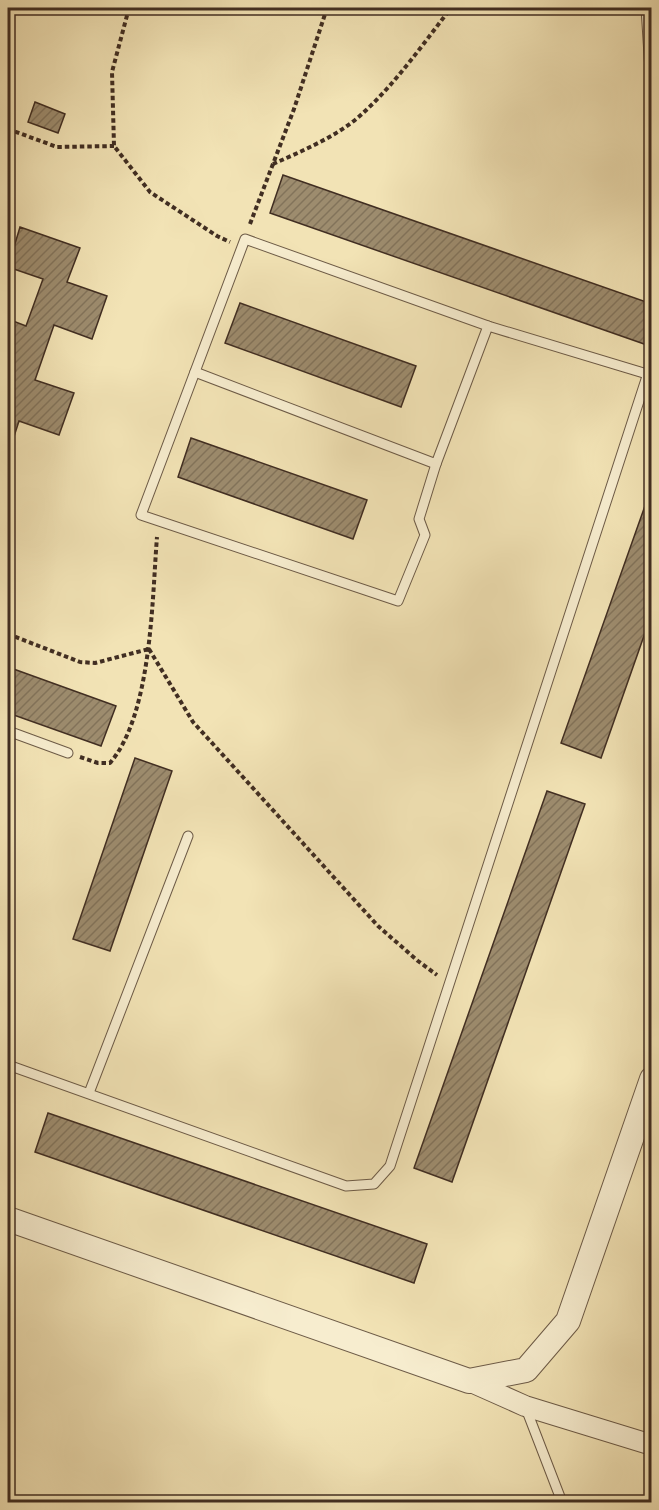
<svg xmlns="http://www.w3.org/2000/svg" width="659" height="1510" font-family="'EB Garamond',serif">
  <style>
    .building { fill: url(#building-hatch); stroke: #412e22; stroke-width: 1.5 }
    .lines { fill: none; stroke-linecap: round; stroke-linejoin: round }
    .service-casing { stroke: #6d5b47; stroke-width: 11 }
    .minor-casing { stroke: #6d5b47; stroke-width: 22 }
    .tertiary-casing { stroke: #6d5b47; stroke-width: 26 }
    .path { stroke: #412e22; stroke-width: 4; stroke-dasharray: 4.5 3; stroke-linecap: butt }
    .service { stroke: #f7edcf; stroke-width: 9 }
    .minor { stroke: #f7edcf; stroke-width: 20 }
    .tertiary { stroke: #f7edcf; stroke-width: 24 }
  </style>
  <defs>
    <pattern id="building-hatch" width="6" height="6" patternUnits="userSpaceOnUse" patternTransform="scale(1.5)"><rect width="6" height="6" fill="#9d8c6e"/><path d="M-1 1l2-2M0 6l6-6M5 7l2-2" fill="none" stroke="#82735a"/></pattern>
  </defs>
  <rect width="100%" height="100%" fill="#f2e3b5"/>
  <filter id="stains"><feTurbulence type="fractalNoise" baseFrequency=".00333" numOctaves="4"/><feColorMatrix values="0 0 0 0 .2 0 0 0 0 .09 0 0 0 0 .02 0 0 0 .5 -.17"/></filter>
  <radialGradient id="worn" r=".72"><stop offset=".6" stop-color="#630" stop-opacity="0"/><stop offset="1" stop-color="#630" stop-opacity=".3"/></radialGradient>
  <g class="building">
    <polygon points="35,102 65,114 58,133 28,122"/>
    <polygon points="283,175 652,304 652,332 647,345 270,213"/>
    <polygon points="20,227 80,248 67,282 107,296 92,339 54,325 35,380 74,393 59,435 19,421 8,455 8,386 14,367 8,364 8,319 26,326 43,279 8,267"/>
    <polygon points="240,303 416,366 401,407 225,343"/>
    <polygon points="191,438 367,500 353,539 178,477"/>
    <polygon points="652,486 652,613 601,758 561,743"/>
    <polygon points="8,667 116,706 101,746 8,713"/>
    <polygon points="135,758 172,771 110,951 73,939"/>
    <polygon points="547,791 585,804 452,1182 414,1168"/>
    <polygon points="48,1113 427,1244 414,1283 35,1152"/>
  </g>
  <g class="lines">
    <defs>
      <g id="service">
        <polyline points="646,8 652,102"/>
        <polyline points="195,372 436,464 488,326 647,374"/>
        <polyline points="436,464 419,519 425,535 398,601 141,515 245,239 488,326"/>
        <polyline points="8,731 68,753"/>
        <polyline points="8,1065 346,1186 374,1184 390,1166 652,361"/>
        <polyline points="89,1093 188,836"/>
        <polyline points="525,1406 562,1502"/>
      </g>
      <polyline id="minor" points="469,1381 525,1406 652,1445"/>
      <polyline id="tertiary" points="8,1219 469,1381 526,1370 568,1321 652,1079"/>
    </defs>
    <use href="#service" class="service-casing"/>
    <use href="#minor" class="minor-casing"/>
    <use href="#tertiary" class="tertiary-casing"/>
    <g class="path">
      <polyline points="129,8 112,72 114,146 150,192 217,236 230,242"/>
      <polyline points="8,129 57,147 114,146"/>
      <path d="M273 164C302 151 338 136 362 114 396 83 423 44 451 8"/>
      <polyline points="250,224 294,109 327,8"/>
      <polyline points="8,634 80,662 95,663 149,649"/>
      <polyline points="149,649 193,722 378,926 418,961 437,975"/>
      <path d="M80 757 98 763H110C152 714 152 599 157 537"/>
    </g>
    <use href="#service" class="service"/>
    <use href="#minor" class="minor"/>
    <use href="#tertiary" class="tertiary"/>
  </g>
  <rect width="659" height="1510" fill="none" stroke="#f2e3b5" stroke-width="30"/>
  <rect x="9" y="9" width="641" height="1492" fill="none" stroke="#412e22" stroke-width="3"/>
  <rect x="15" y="15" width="629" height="1480" fill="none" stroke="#412e22" stroke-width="1.5"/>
  <rect width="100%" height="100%" filter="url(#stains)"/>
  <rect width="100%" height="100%" fill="url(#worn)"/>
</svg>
